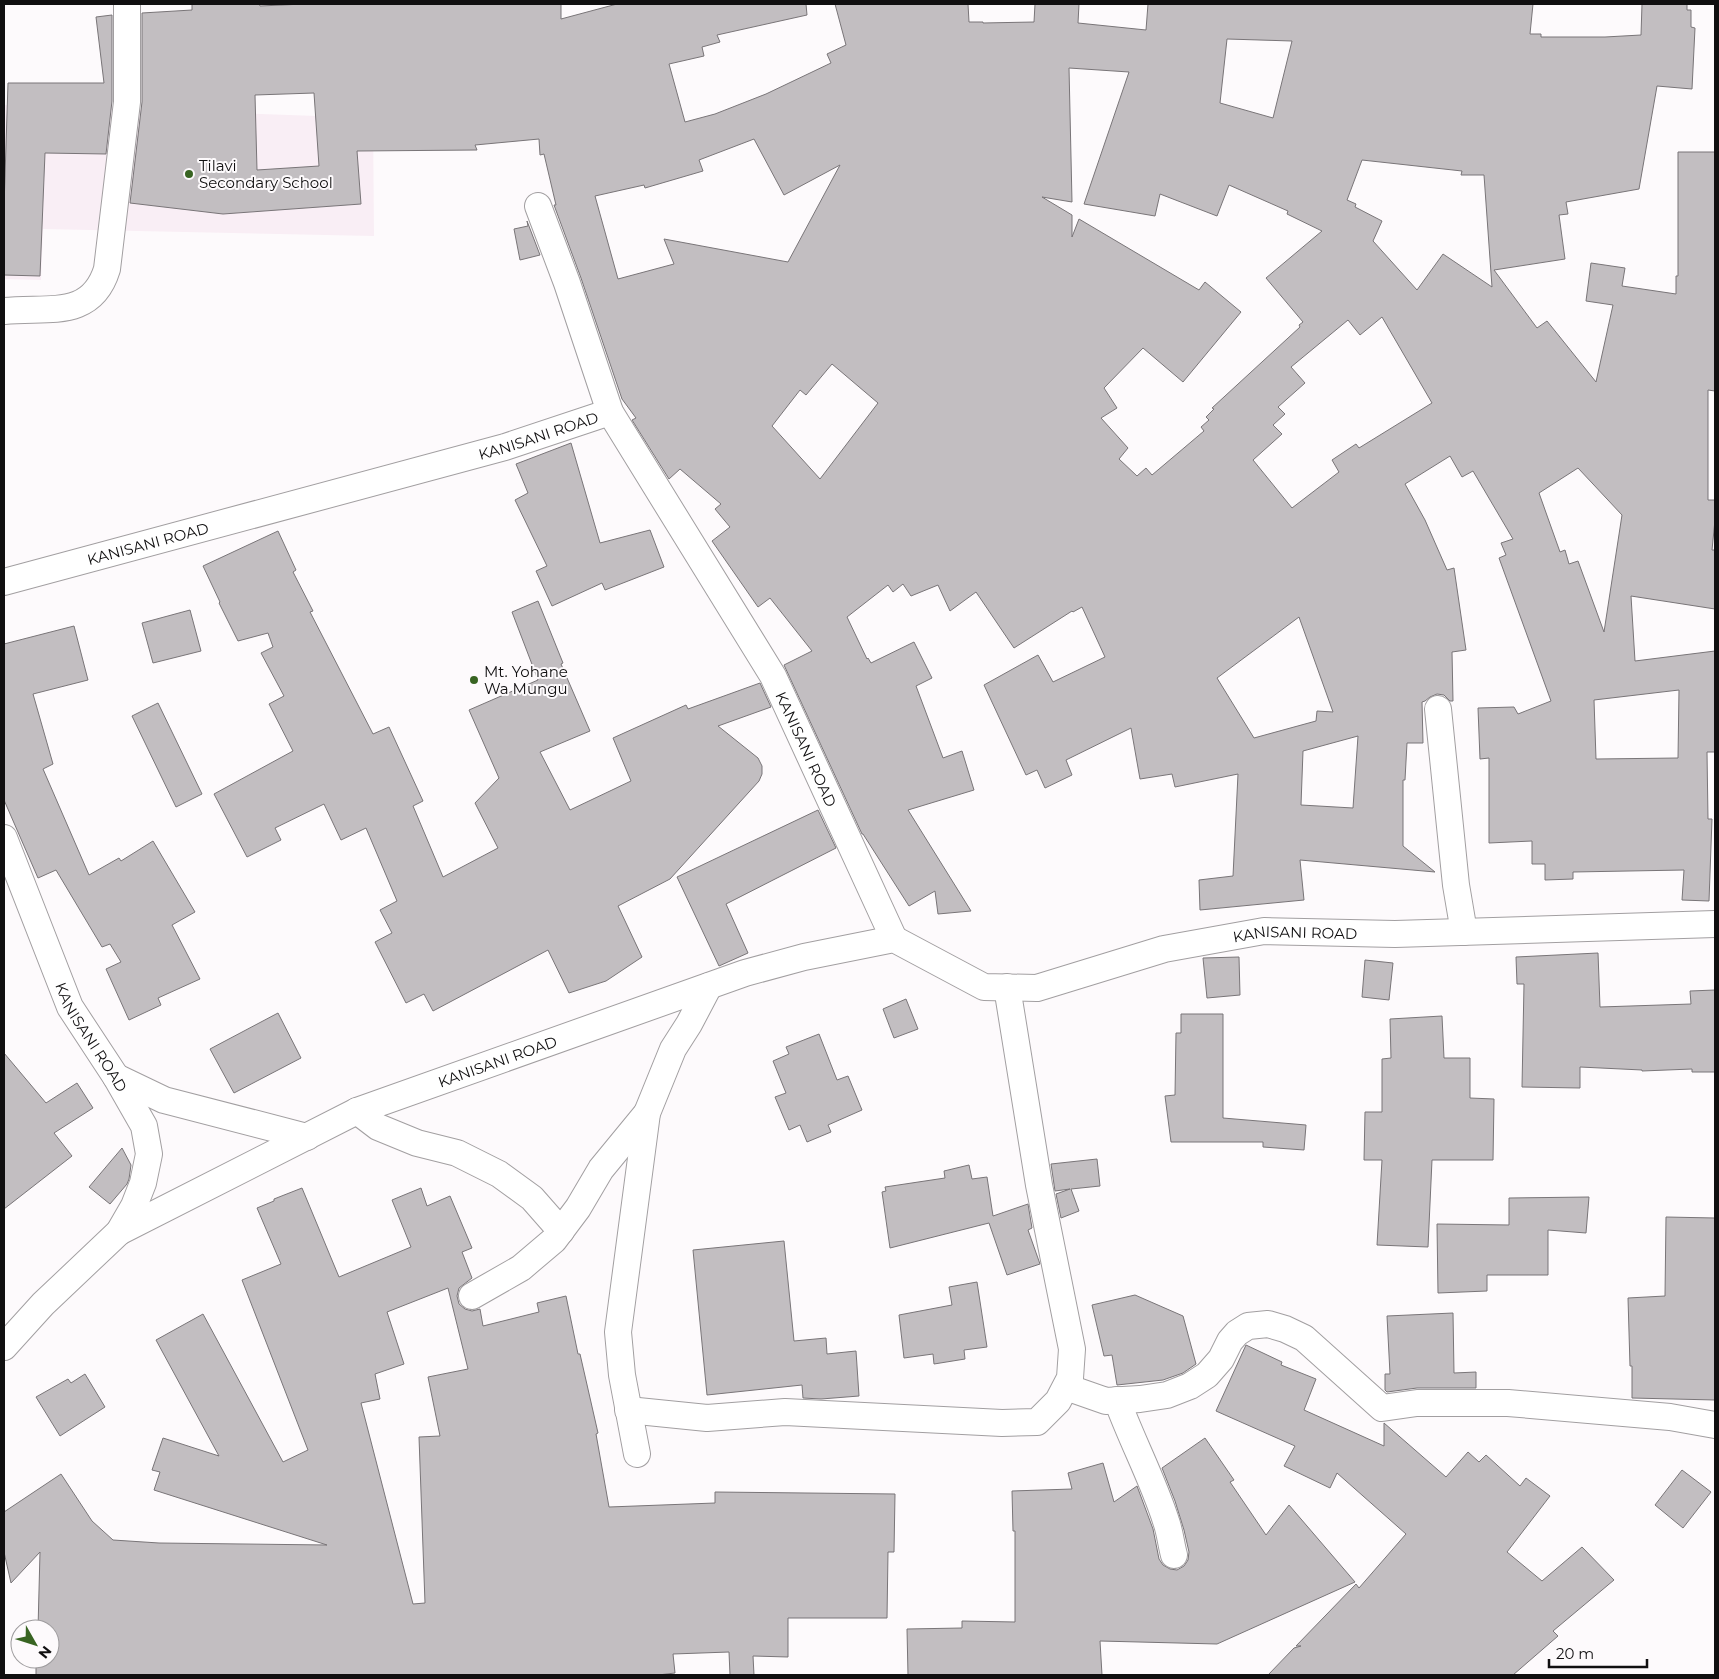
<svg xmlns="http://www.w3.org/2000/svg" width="1719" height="1679" font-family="Montserrat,sans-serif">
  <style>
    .built { fill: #f9eef5 }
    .building { fill: #c2bec1; stroke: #797578; fill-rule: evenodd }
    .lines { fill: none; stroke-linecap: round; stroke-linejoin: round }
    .minor-casing { stroke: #a29fa1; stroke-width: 28 }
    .minor { stroke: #fff; stroke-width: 26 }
    .poi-dot { fill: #386422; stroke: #fdfafc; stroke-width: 2 }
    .labels { text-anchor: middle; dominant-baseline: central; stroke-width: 4; stroke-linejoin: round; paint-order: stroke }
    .poi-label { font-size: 15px; fill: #100f10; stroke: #fdfafc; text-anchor: start }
    .street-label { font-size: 15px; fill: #100f10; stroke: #fdfafc }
  </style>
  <rect width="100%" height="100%" fill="#fdfafc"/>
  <polygon class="built" points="4,105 373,118 374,236 43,229 41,280 4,279"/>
  <g class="building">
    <path d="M192 4H259L260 6 304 4H561V19L617 4H806L807 15 717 35 720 42 702 47 704 56 669 64 685 122 715 114 766 94 831 63 827 54 846 45 835 4H968L969 22H983V23L1034 22 1035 4H1079L1078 23 1146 30 1148 4H1533L1530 34H1541V37H1605L1641 35 1642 4H1687V10H1691V27L1695 28 1692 89 1657 86 1639 189 1566 202 1568 214 1559 215 1565 259 1494 270 1537 328 1547 321 1596 382 1613 305 1586 301 1591 263 1625 268 1622 286 1676 294V276H1678V152H1715V391L1708 390V500H1715V520L1712 550H1715V609L1631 596 1635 661 1715 651V752H1707L1708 819H1712L1709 901 1682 900 1684 870 1573 872V879L1545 880V864H1532V841L1489 843V758L1480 759 1478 708 1514 707 1518 714 1551 701 1499 558 1506 555 1501 543 1513 539 1473 471 1462 477 1450 456 1405 484 1425 520 1447 570 1454 568 1466 650 1452 652 1453 701H1450L1444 695 1437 694 1430 697 1425 701 1422 702 1423 743H1407L1405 780H1403V846L1435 872 1300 860 1304 900 1200 910 1199 880 1233 876 1238 774 1175 787 1172 774 1140 779 1131 728 1066 760 1072 775 1045 788 1037 770 1026 775 984 685 1038 655 1053 682 1105 657 1082 607 1073 612 1072 611 1014 648 976 592 950 611 938 585 911 596 903 584 893 592 888 585 847 617 867 659 868 658 871 663 914 642 932 678 916 686 943 758 962 751 974 790 908 810 971 911 938 914 935 891 909 906 863 834H862L784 665 812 651 770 598 758 607 712 541 730 527 715 509 721 504 680 469 669 479 632 420 636 418 622 399 581 278 554 205H556L544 154 540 155 539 139 475 145 477 150 357 151 361 204 223 214 130 203 142 102V13L192 10ZM1227 39 1292 41 1273 118 1220 103ZM1069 68 1129 72 1084 204 1155 216 1160 194 1217 216 1229 185 1288 211 1287 214 1322 231 1266 278 1303 322 1299 325 1300 327 1212 408 1214 409 1206 417 1209 420 1201 427 1204 431 1152 475 1146 468 1137 476 1119 459 1128 448 1101 418 1117 408 1104 388 1143 348 1183 382 1241 312 1205 282 1199 290 1079 219 1072 237V215L1042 197 1072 202ZM314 93 319 166 257 170 255 95ZM754 139 784 195 840 165 788 262 664 239 674 264 618 279 595 196 644 185 645 188 703 171 699 160ZM1362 160 1462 171 1461 175H1484L1492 287 1443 254 1417 290 1373 241 1382 221 1355 207 1356 204 1347 200ZM1382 317 1432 403 1359 448 1356 444 1332 460 1339 472 1292 508 1253 460 1282 434 1273 425 1285 414 1278 407 1305 383 1291 367 1348 320 1360 335ZM832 364 878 403 820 479 772 426 800 390 806 395ZM1578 468 1622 515 1604 632 1578 561 1569 564 1565 550 1560 552 1539 493ZM1299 617 1333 712 1317 711 1316 721 1254 738 1217 678ZM1679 690 1678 758 1596 759 1594 700ZM1358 736 1353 808 1301 805 1303 751Z"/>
    <polygon points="112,15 112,101 106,154 45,153 40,276 4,275 4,207 8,83 104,83 96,17"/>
    <polygon points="527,221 540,255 520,260 514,229 528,226"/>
    <polygon points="571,443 600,543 650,530 664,567 605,590 602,583 552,606 536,571 547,566 515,500 528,493 516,464"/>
    <polygon points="278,531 296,570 293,572 313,611 310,612 373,734 389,727 423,801 413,806 443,877 498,848 475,803 499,778 469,710 538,680 512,612 538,601 563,663 561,664 590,731 540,752 570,810 631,781 613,738 686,705 688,709 760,683 771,707 718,726 758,758 762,766 762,774 759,781 670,879 618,906 642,957 606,981 569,993 548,950 433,1011 424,994 406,1003 375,942 392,933 380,910 397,901 366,828 341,840 324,804 275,828 281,840 247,857 214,794 293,751 269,704 284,696 261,653 273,647 268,633 238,641 219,603 220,602 203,566"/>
    <polygon points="190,610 201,651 153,663 142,623"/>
    <polygon points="74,626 88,680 33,694 53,764 43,769 89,875 119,858 121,861 153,841 195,912 172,925 200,979 158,998 161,1005 129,1020 106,969 121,962 110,944 102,947 56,870 38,878 4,800 4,644"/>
    <polygon points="158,703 202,794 176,807 132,716"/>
    <polygon points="818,810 836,848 726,904 748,953 719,966 677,877"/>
    <polygon points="1598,953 1600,1007 1691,1004 1690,991 1715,990 1715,1072 1692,1072 1692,1069 1642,1071 1642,1070 1580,1067 1580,1088 1522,1087 1524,984 1517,984 1516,957"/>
    <polygon points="1239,957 1240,995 1207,998 1203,958"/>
    <polygon points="1365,960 1393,963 1389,1000 1362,997"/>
    <polygon points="906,999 918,1029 894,1038 883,1009"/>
    <polygon points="278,1013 301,1058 234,1093 210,1049"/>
    <polygon points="1181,1014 1223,1014 1223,1118 1306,1125 1304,1150 1263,1147 1263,1142 1171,1142 1165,1096 1175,1095 1176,1033 1181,1033"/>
    <polygon points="1442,1016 1444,1058 1470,1058 1470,1098 1494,1099 1493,1160 1432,1160 1428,1247 1377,1245 1382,1160 1364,1160 1365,1112 1382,1112 1382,1059 1391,1058 1390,1019"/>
    <polygon points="819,1034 837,1080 848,1076 862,1110 828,1125 831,1132 807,1142 800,1125 789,1130 775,1097 786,1093 773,1061 789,1054 786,1047"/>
    <polygon points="4,1053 46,1103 77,1083 93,1108 54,1133 72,1156 4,1209"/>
    <polygon points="122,1148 131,1165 129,1179 127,1184 110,1204 89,1187"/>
    <polygon points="1097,1159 1100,1186 1071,1189 1079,1211 1061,1218 1056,1194 1070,1189 1055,1191 1051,1164"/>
    <polygon points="969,1165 972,1179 987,1177 993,1216 1028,1204 1032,1228 1028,1230 1040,1264 1007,1275 989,1223 890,1248 882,1192 886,1191 885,1187 945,1178 944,1171"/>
    <path d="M302 1188 339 1277 411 1247 392 1200 421 1188 427 1206 450 1196 472 1248 462 1252 472 1278 459 1288 457 1296 459 1304 465 1309 472 1311 480 1309 483 1326 539 1312 537 1303 566 1296 578 1354H580L598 1433 596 1434 609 1507 715 1503V1492L895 1494 894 1552H888L887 1618H788V1657L753 1656 754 1675H730L729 1652 673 1654 675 1673 658 1675H36V1659H50V1629H38L40 1552 11 1583 4 1552V1512L61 1474 92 1521 113 1540 159 1543 327 1545 154 1490 160 1472 152 1470 163 1438 219 1456 156 1340 203 1314 283 1462 308 1450 242 1280 281 1264 257 1208 274 1201V1199ZM448 1288 468 1369 428 1377 440 1436 419 1437 425 1603 413 1604 361 1403 380 1399 375 1374 404 1364 387 1312Z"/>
    <polygon points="1589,1197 1586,1233 1548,1230 1548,1275 1487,1275 1487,1291 1438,1293 1437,1224 1509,1225 1509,1198"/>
    <polygon points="1666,1217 1715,1218 1715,1400 1632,1398 1632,1366 1630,1366 1628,1298 1665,1296"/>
    <polygon points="784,1241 794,1341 826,1338 827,1354 856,1351 859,1396 821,1399 803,1398 802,1385 707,1395 693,1250"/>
    <polygon points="977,1282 987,1347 964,1350 965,1359 934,1364 933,1354 904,1358 899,1315 952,1305 949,1287"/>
    <polygon points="1135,1295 1183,1316 1196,1364 1183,1373 1163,1380 1117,1385 1112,1355 1104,1356 1092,1305"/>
    <polygon points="1453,1313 1454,1373 1476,1372 1476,1388 1417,1388 1387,1392 1385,1390 1385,1374 1390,1374 1387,1316"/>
    <polygon points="1246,1345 1282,1362 1281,1365 1316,1379 1304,1410 1384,1446 1384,1423 1446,1477 1468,1452 1479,1462 1486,1455 1520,1486 1526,1478 1550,1496 1507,1552 1542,1581 1582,1547 1614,1580 1553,1631 1558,1636 1513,1675 1268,1675 1294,1648 1301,1646 1296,1646 1356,1584 1359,1588 1406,1534 1337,1473 1330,1488 1284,1466 1295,1446 1216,1411"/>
    <polygon points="85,1374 105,1407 60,1436 36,1397 68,1379 71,1383"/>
    <polygon points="1205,1438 1234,1480 1230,1482 1266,1535 1289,1505 1355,1582 1217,1644 1100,1641 1102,1675 908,1675 907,1629 962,1628 962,1621 1015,1622 1015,1531 1013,1531 1012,1491 1072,1489 1068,1473 1103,1463 1114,1502 1137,1486 1153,1529 1159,1559 1163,1565 1170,1569 1177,1570 1184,1566 1188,1560 1189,1552 1184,1530 1175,1501 1162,1468"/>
    <polygon points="1682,1470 1711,1492 1683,1528 1655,1505"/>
  </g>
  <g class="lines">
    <defs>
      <g id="minor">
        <path id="s1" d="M538 206 567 283 610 412 773 676 894 939"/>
        <path d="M4 311C46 306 91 321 107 269L127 102V4"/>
        <path id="s2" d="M4 582 505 447 610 412"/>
        <polyline points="1438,709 1456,885 1464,932"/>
        <path id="s3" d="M4 838 70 1007 116 1077 144 1126 149 1154 143 1183 134 1206 119 1232 43 1304 4 1347"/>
        <polyline points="116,1077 164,1100 307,1137"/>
        <polyline points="357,1111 378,1127 417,1143 457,1153 499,1174 532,1198 561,1231"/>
        <path id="s4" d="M119 1232 357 1111 745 973 804 957 894 939 984 987 1037 988 1164 949 1264 931 1395 934 1715 924"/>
        <polyline points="472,1296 521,1268 554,1240 578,1208 601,1169 647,1113"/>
        <polyline points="1066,1387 1106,1401 1140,1399 1167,1395 1190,1386 1207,1375 1221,1359 1230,1341 1237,1333 1248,1326 1268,1324 1285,1329 1304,1338 1382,1408 1417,1403 1508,1403 1670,1417 1715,1425"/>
        <path d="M1117 1400C1132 1441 1153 1480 1166 1521 1170 1532 1171 1544 1174 1555"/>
        <polyline points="628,1410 707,1418 785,1412 1002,1423 1037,1422 1058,1401 1070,1378 1072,1349 1039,1185 1007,987"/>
        <polyline points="637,1454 622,1375 618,1332 647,1113 673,1049 689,1024 709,986"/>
      </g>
    </defs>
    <use href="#minor" class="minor-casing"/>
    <use href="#minor" class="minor"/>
  </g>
  <g class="poi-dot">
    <circle cx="189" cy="174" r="5"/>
    <circle cx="474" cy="680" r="5"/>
  </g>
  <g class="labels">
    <g class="poi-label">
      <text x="199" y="165">Tilavi<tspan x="199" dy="17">Secondary School</tspan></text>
      <text x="484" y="671">Mt. Yohane<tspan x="484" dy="17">Wa Mungu</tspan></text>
    </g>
    <g class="street-label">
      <text stroke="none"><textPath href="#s2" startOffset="554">KANISANI ROAD</textPath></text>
      <text stroke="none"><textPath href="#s2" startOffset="149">KANISANI ROAD</textPath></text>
      <text stroke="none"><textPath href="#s1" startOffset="609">KANISANI ROAD</textPath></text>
      <text stroke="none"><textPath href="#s4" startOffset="1252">KANISANI ROAD</textPath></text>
      <text stroke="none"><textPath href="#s3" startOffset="218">KANISANI ROAD</textPath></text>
      <text stroke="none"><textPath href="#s4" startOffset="416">KANISANI ROAD</textPath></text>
    </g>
  </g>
  <rect width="1719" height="1679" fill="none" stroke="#100f10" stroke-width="10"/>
  <g transform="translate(35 1644) rotate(129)"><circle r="24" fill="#fdfafc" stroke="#9e9c9e"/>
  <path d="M0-4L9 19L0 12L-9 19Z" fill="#386422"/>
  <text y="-8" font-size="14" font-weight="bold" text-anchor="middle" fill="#100f10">N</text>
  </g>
  <path d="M1549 1659v8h98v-8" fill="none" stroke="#100f10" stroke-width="2.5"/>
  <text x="1556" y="1659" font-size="15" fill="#100f10" stroke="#fdfafc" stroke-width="4" paint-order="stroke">20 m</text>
</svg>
